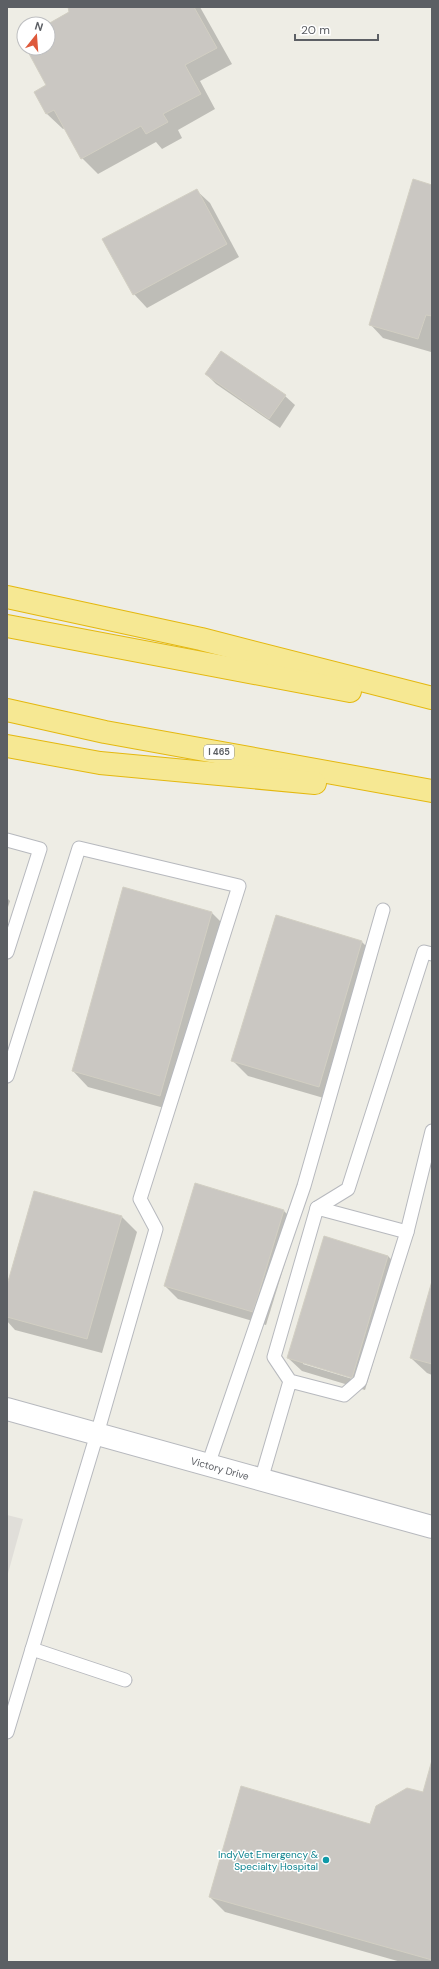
<svg xmlns="http://www.w3.org/2000/svg" width="439" height="1969" font-family="'DM Sans',sans-serif">
  <style>
    .industrial { fill: #e0ded9 }
    .shadow { fill: #0003; fill-rule: evenodd }
    .building { fill: #cac7c2; stroke: #d2cfc3 }
    .lines { fill: none; stroke-linecap: round; stroke-linejoin: round }
    .lane-casing { stroke: #b7b9be; stroke-width: 15 }
    .street-casing { stroke: #b7b9be; stroke-width: 24 }
    .highway-casing { stroke: #e4b80f; stroke-width: 24 }
    .lane { stroke: #fff; stroke-width: 13 }
    .street { stroke: #fff; stroke-width: 22 }
    .highway { stroke: #f6e893; stroke-width: 22 }
    .culture-dot { fill: #0f9aa8; stroke: #fff; stroke-width: 1.5 }
    .labels { text-anchor: middle; dominant-baseline: central; stroke-width: 3; stroke-linejoin: round; paint-order: stroke }
    .shield { fill: #fff; stroke: #8d8f92; stroke-width: 1 }
    .shield-label { font-size: 9px; font-weight: bold; fill: #5c5f64 }
    .street-label { font-size: 10px; fill: #5c5f64; stroke: #fff }
    .culture-label { font-size: 10px; fill: #0d838f; stroke: #fff; text-anchor: end }
  </style>
  <rect width="100%" height="100%" fill="#eeede5"/>
  <polygon class="industrial" points="7,1515 23,1519 7,1577"/>
  <g class="shadow">
    <polygon points="69,7 200,7 232,64 200,81 215,109 178,130 182,138 162,149 156,142 98,174 82,158 65,128 63,129 47,114 36,92 47,85 27,48 48,48 48,24 71,11"/>
    <polygon points="432,186 432,350 431,352 383,338 370,324"/>
    <polygon points="196,190 210,203 239,257 147,308 134,294"/>
    <polygon points="206,374 285,396 295,405 280,428 216,384"/>
    <polygon points="7,898 10,901 7,910"/>
    <polygon points="211,912 227,928 175,1111 88,1087 73,1071"/>
    <polygon points="361,941 377,957 334,1101 248,1076 232,1060"/>
    <polygon points="284,1211 297,1224 266,1325 178,1299 165,1286"/>
    <polygon points="121,1216 137,1232 102,1353 15,1330 7,1321 7,1289"/>
    <path d="M324 1237 388 1256 401 1270 365 1390 302 1371 288 1358ZM303 1362 357 1378 356 1380 303 1364Z"/>
    <polygon points="432,1285 432,1375 427,1373 411,1358"/>
    <polygon points="432,1763 432,1962 401,1962 225,1912 210,1897 371,1825 423,1794"/>
  </g>
  <g class="building">
    <polygon points="68,7 194,7 217,48 185,65 201,94 163,114 168,122 146,134 141,126 81,159 54,110 46,114 34,92 46,85 26,48 48,48 48,24 69,12"/>
    <polygon points="413,179 432,185 432,316 426,315 418,339 369,325"/>
    <polygon points="197,189 227,244 133,295 102,239"/>
    <polygon points="221,351 286,395 269,419 205,374"/>
    <polygon points="123,887 212,912 160,1096 72,1071"/>
    <polygon points="276,915 362,941 319,1087 231,1061"/>
    <polygon points="195,1183 284,1210 253,1312 164,1286"/>
    <polygon points="34,1191 122,1216 87,1339 7,1317 7,1285"/>
    <polygon points="324,1236 388,1256 352,1378 287,1358"/>
    <polygon points="432,1281 432,1364 410,1358"/>
    <polygon points="432,1760 432,1960 209,1897 241,1786 370,1824 376,1806 407,1788 423,1792"/>
  </g>
  <g class="lines">
    <defs>
      <g id="lane">
        <polyline points="7,840 40,849 7,952"/>
        <polyline points="7,1076 79,848 239,886 140,1199 156,1229 97,1434 7,1732"/>
        <polyline points="317,1208 348,1189 424,952 432,954"/>
        <polyline points="407,1232 432,1131"/>
        <polyline points="208,1465 304,1186 383,910"/>
        <polyline points="261,1480 290,1381 274,1357 317,1208 407,1232 360,1381 344,1395 290,1381"/>
        <polyline points="32,1649 125,1680"/>
      </g>
      <g id="street">
        <path id="s1" d="M7 1409 432 1527"/>
      </g>
      <g id="highway">
        <polyline points="7,597 201,639 432,698"/>
        <polyline points="7,626 350,691"/>
        <polyline points="7,710 105,732 432,791"/>
        <polyline points="7,746 100,763 315,783"/>
      </g>
    </defs>
    <use href="#lane" class="lane-casing"/>
    <use href="#street" class="street-casing"/>
    <use href="#highway" class="highway-casing"/>
    <use href="#lane" class="lane"/>
    <use href="#street" class="street"/>
    <use href="#highway" class="highway"/>
  </g>
  <circle class="culture-dot" cx="326" cy="1860" r="4"/>
  <g class="labels">
    <rect class="shield" x="204" y="745" width="30" height="14" rx="3"/>
    <g class="shield-label">
      <text x="219" y="752">I 465</text>
    </g>
    <g class="street-label">
      <text stroke="none"><textPath href="#s1" startOffset="221">Victory Drive</textPath></text>
    </g>
    <g class="culture-label">
      <text x="318" y="1854">IndyVet Emergency &amp;<tspan x="318" dy="12">Specialty Hospital</tspan></text>
    </g>
  </g>
  <rect width="439" height="1969" fill="none" stroke="#5c5f64" stroke-width="16"/>
  <g transform="translate(36 36) rotate(17)"><circle r="19" fill="#ffffff" stroke="#bebfc1"/>
  <path d="M0-3L7 15L0 10L-7 15Z" fill="#de593b"/>
  <text y="-6" font-size="11" font-weight="bold" text-anchor="middle" fill="#5c5f64">N</text>
  </g>
  <path d="M295 34v6h83v-6" fill="none" stroke="#5c5f64" stroke-width="2"/>
  <text x="301" y="34" font-size="12" fill="#5c5f64" stroke="#ffffff" stroke-width="3" paint-order="stroke">20 m</text>
</svg>
